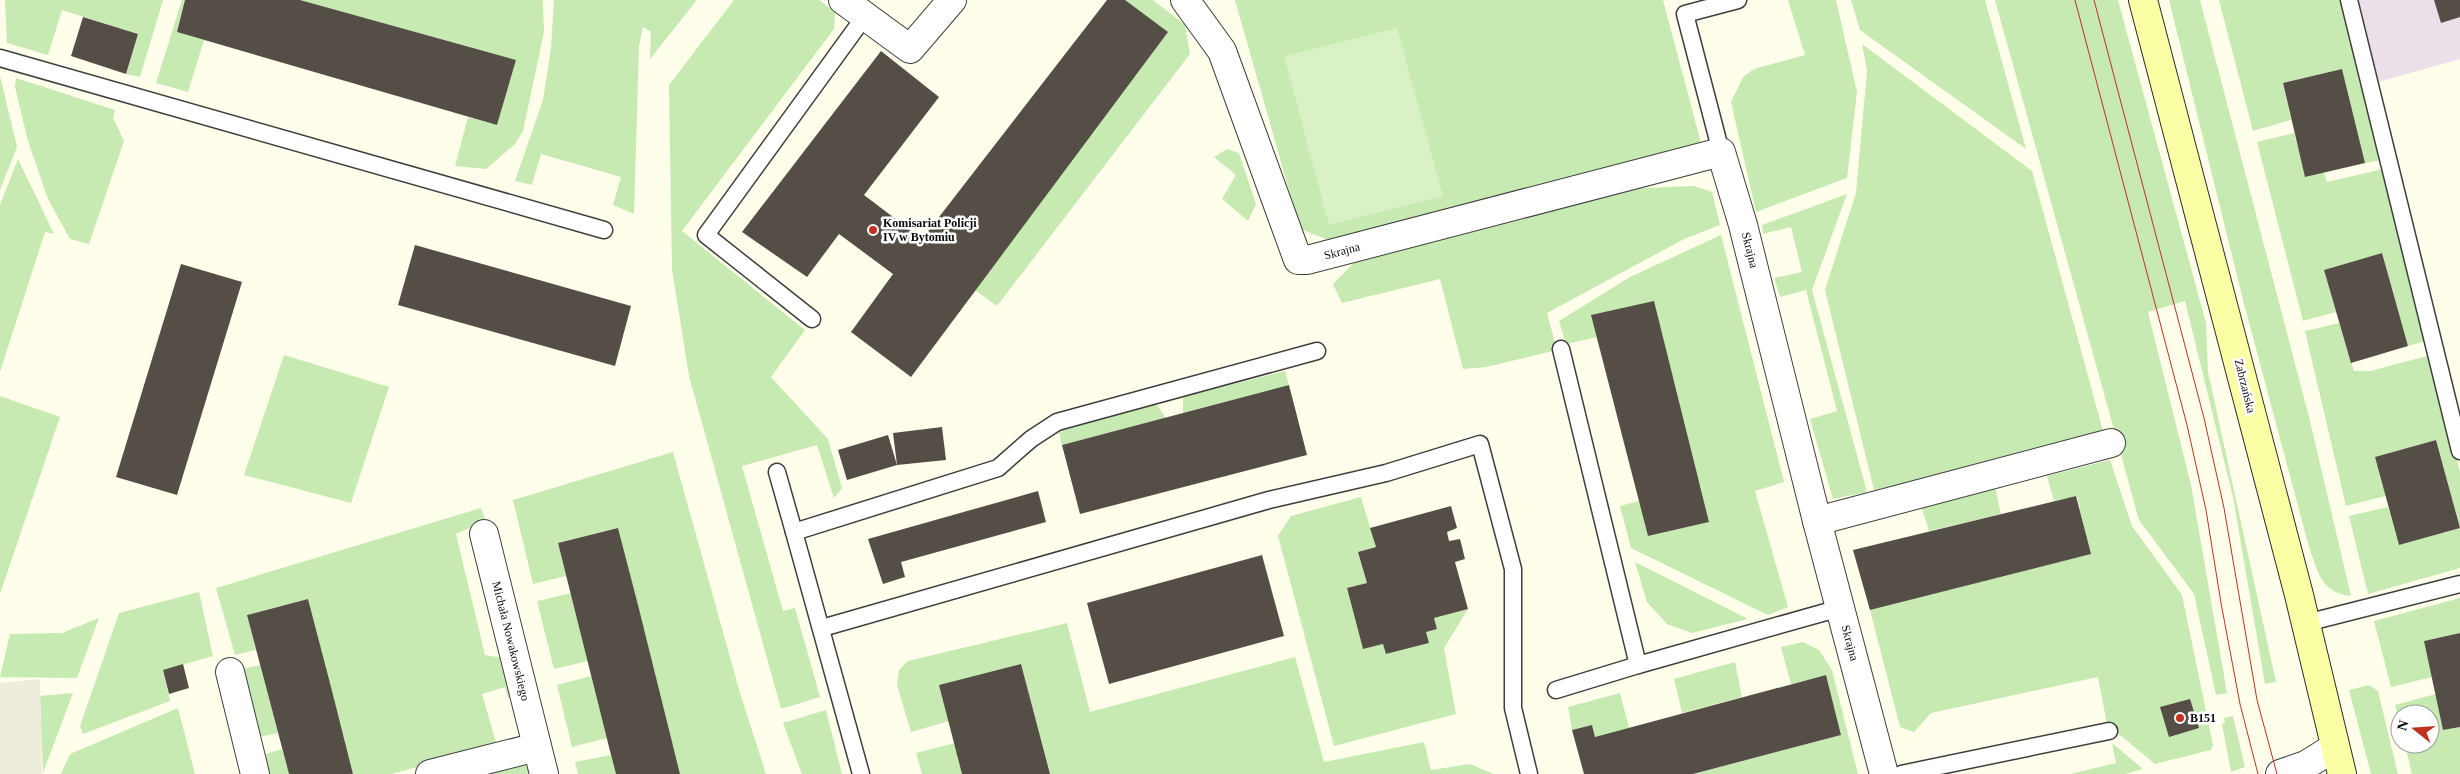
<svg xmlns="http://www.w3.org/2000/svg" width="2460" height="774" font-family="Georgia,serif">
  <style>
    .industrial { fill: #ebdfea }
    .green { fill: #c6eab2 }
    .pitch { fill: #daf1c5 }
    .plaza { fill: #eeecda }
    .building { fill: #544e47 }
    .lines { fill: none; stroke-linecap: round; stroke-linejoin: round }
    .service-casing { stroke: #3e3e3e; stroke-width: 19 }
    .minor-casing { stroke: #3e3e3e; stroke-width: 30 }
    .secondary-casing { stroke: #2d2d2d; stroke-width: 30 }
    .service { stroke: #fff; stroke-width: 16 }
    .minor { stroke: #fff; stroke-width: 28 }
    .secondary { stroke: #faffa5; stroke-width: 28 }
    .tram { stroke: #c0311f; stroke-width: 1 }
    .poi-dot { fill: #c0311f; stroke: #fff; stroke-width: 2 }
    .labels { text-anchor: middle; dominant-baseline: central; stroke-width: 5; stroke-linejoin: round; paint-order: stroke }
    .poi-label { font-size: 12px; font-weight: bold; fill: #0b0b0b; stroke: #fff; text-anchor: start }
    .street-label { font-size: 12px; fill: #0b0b0b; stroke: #fff }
  </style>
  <rect width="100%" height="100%" fill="#fffeea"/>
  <polygon class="industrial" points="2354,0 2460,0 2460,59 2378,82"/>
  <g class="green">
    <polygon points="5,0 163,0 140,77 126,74 138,34 62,10 48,55 7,43"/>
    <polygon points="182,0 185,0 177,32 204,40 188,92 156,83"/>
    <polygon points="300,0 543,0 544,32 523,131 515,144 486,169 455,166 468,117 497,125 516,60"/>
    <polygon points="554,0 697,0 650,59 651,32 643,27 639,46 634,214 613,205 621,177 541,154 532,185 515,181 543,100 551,48"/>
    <polygon points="734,0 819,0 835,12 834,29 682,231 805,330 771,377 828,439 842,488 834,498 817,445 742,466 783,611 795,608 820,697 781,709 689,376 672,269 669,85"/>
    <polygon points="1125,0 1153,0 1185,25 1190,54 997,306 975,290"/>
    <polygon points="1235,0 1663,0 1701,143 1331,241 1300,229"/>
    <polygon points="1788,0 1836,0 1857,92 1847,178 1756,212 1731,102 1743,77 1754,69 1805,55"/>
    <polygon points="1851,0 1985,0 2026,149 1860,30"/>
    <polygon points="1995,0 2118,0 2206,323 2208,372 2276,682 2265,684 2233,497 2185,301 2148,312 2191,485 2227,693 2216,695 2194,594 2139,520"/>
    <path d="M2169 0H2200L2310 421 2351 596C2321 593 2318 572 2309 547L2243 300Z"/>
    <polygon points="2219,0 2340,0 2381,160 2365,163 2342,69 2283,83 2291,120 2253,131"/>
    <polygon points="1862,44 2032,171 2105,438 1874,490 1825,290 1856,193 1867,71"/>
    <polygon points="0,76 17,147 0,190"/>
    <polygon points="16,78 115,110 113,118 124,141 89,244 70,239 48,199 28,141 15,87"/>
    <polygon points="2294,133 2306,177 2324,172 2327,182 2383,169 2426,341 2408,346 2382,253 2324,270 2336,312 2303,321 2257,142"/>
    <polygon points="1227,149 1239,153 1256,204 1248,221 1222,199 1236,175 1214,157"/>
    <polygon points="18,159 54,234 45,232 0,372 0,205"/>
    <polygon points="1694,186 1712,192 1720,225 1684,239 1547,313 1557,350 1486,367 1463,369 1440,279 1342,303 1333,284 1357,260 1619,189"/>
    <polygon points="1847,194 1812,290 1867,492 1833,499 1810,419 1837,411 1806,290 1780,297 1774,278 1802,272 1791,227 1763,234 1762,225"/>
    <polygon points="1721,235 1784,482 1755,491 1788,607 1768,615 1631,548 1620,506 1639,501 1649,536 1709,522 1654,302 1597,337 1566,344 1559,321 1630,277"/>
    <polygon points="2339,323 2354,371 2370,371 2431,355 2460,473 2460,528 2436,440 2375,457 2386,496 2346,506 2305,331"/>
    <polygon points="284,355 389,387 351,503 244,475"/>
    <polygon points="1285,371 1289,385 1183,413 1183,397"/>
    <polygon points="0,396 60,417 0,594"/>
    <polygon points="1156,404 1166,418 1062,445 1058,429"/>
    <polygon points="673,452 740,693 766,774 680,774 618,528 558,543 566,576 533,584 513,500"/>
    <polygon points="2110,460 2132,526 2182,595 2213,745 2211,750 2155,764 2107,724 2098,677 1931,713 1914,732 1900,727 1870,610 2090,554 2077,496 2054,501 2047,476"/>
    <polygon points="1995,487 2001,514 1929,531 1920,502"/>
    <polygon points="1361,497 1376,547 1358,552 1367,583 1347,588 1363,649 1383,644 1387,654 1429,643 1426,632 1437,629 1434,618 1468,609 1444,648 1456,714 1334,746 1278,536 1291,516"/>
    <polygon points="2388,507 2399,545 2460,528 2460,568 2368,594 2349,516"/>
    <polygon points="481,508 486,521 456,534 485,655 510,659 519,694 508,698 505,687 482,694 497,746 391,774 353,774 308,599 247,615 256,650 235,655 216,588"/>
    <polygon points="1635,562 1748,619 1692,633 1667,624 1647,602"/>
    <polygon points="199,592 213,656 163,670 170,701 83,734 80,726 119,613"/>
    <polygon points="571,593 588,661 554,669 537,601"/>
    <polygon points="2460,598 2460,633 2424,641 2432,677 2391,687 2374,621"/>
    <polygon points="99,618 77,678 0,677 10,634 62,633"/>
    <polygon points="1067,623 1090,712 1295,657 1324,762 1424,742 1431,770 1470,764 1494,774 1050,774 1021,664 940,685 949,721 911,732 897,685 899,670 908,661"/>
    <polygon points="1803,642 1819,650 1832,670 1858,774 1693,774 1841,735 1826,675 1791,684 1781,647"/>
    <polygon points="1735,662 1742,697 1682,713 1674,679"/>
    <polygon points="260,665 278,733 254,738 237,670"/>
    <polygon points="591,676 607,738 572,747 557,685"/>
    <polygon points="2369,685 2378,691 2398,774 2371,774 2349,690"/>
    <polygon points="73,693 43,773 40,696"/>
    <polygon points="1620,693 1629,728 1595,737 1592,725 1572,730 1568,707"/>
    <polygon points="2436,694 2443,730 2460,727 2460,774 2412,774 2405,744 2430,744 2430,714 2400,714 2400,725 2395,705"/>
    <polygon points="178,708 195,774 61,774 70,754"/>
    <polygon points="826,710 842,774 802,774 783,723"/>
    <polygon points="2233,716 2245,767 2231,772 2222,724 2225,723 2224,718"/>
    <polygon points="955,743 962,774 922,774 916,753"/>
    <polygon points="2112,743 2143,769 2125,774 2070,774 2116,763"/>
    <polygon points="282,749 289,774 263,774 259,756"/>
    <polygon points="611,755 616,774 578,774 575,762"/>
    <polygon points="520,764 537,769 537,774 478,774"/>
  </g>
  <polygon class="pitch" points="1397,28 1443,196 1329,225 1284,56"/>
  <polygon class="plaza" points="40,679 42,774 0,774 0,683"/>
  <g class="building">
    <polygon points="185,0 300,0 516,60 497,125 177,32"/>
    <polygon points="1107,0 1125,0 1168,32 911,377 851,332 893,274 839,234 807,277 742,232 881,51 939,97 864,195 922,239"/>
    <polygon points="2434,0 2460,0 2460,17 2441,23"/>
    <polygon points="83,17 138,34 126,74 71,56"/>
    <polygon points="2342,69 2365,163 2305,177 2283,83"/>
    <polygon points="415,245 631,306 615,366 398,305"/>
    <polygon points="2382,253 2408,346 2351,363 2324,270"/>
    <polygon points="181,264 242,282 177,495 116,477"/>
    <polygon points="1654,301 1709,522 1648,536 1591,315"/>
    <polygon points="1289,385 1307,455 1080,514 1062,445"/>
    <polygon points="942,427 946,460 897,465 893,433"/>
    <polygon points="888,435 897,465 847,480 838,450"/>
    <polygon points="2436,440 2460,528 2399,545 2375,457"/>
    <polygon points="1038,491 1046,522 901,562 905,577 883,584 868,539"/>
    <polygon points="2076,496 2091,554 1870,610 1853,550"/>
    <polygon points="1451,506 1457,528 1447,532 1449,541 1460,539 1465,559 1455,562 1468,609 1434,618 1437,629 1426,632 1429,643 1386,654 1383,644 1363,649 1347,588 1367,583 1358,552 1376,547 1370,528"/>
    <polygon points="618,528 639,609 680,774 616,774 609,747 558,543"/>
    <polygon points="1262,555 1284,636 1109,684 1087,603"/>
    <polygon points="308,599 331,687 353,774 289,774 247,615"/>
    <polygon points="2460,633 2460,727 2443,730 2424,641"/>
    <polygon points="183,664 189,688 169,694 163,670"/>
    <polygon points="1021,664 1050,774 962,774 939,685"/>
    <polygon points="1826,675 1841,735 1693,774 1584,774 1572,730 1592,725 1595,737"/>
    <polygon points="2190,699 2199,728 2169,737 2160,707"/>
  </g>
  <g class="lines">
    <defs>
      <g id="service">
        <polyline points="2349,0 2460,451"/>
        <polyline points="0,58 604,230"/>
        <polyline points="1721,152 1685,14 1738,0"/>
        <polyline points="812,319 706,235 865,16"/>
        <polyline points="1561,349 1638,665 1840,608"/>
        <polyline points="777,472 794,532"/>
        <polyline points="2306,623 2460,584"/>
        <polyline points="822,628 1269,500 1386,473 1480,444 1513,569 1513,708 1529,774"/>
        <polyline points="1556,690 1638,665"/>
        <polyline points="861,774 794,532 998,468 1031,439 1057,422 1317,351"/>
        <polyline points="1901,774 2109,731"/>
      </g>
      <g id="minor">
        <polyline points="843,0 910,49 952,0"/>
        <polyline points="1185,0 1222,51 1298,260 1307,260 1721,152 1743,225 1817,521 1884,774"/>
        <polyline points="1817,521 2111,443"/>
        <polyline points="484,534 544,774"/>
        <polyline points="230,672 255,774"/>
        <polyline points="430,774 537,747"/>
        <polyline points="2280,774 2306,765 2335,747"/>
      </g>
      <polyline id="secondary" points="2143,0 2299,595 2342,774"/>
    </defs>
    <use href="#service" class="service-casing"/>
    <use href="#minor" class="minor-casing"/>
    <use href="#secondary" class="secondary-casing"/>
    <use href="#service" class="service"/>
    <use href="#minor" class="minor"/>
    <use href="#secondary" class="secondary"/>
    <g class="tram">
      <polyline points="2075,0 2187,425 2206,510 2221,603 2240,704 2258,774"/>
      <polyline points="2094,0 2204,418 2224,508 2257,700 2277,774"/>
    </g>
  </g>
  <g class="poi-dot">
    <circle cx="873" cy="230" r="5"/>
    <circle cx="2180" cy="718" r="5"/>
  </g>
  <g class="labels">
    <g class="poi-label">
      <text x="883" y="223">Komisariat Policji<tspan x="883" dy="14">IV w Bytomiu</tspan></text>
      <text x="2190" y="718">B151</text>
    </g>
    <g class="street-label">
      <text transform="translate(1750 250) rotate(76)">Skrajna</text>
      <text transform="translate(1342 251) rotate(-15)">Skrajna</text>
      <text transform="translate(2245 386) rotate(76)">Zabrzańska</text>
      <text transform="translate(511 641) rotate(76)">Michała Nowakowskiego</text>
      <text transform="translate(1850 643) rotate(75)">Skrajna</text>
    </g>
  </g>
  <g transform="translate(2415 729) rotate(287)"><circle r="24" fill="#ffffff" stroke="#9d9d9d"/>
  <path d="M0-4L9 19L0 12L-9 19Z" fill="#c0311f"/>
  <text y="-8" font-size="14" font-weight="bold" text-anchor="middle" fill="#0b0b0b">N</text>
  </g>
</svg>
